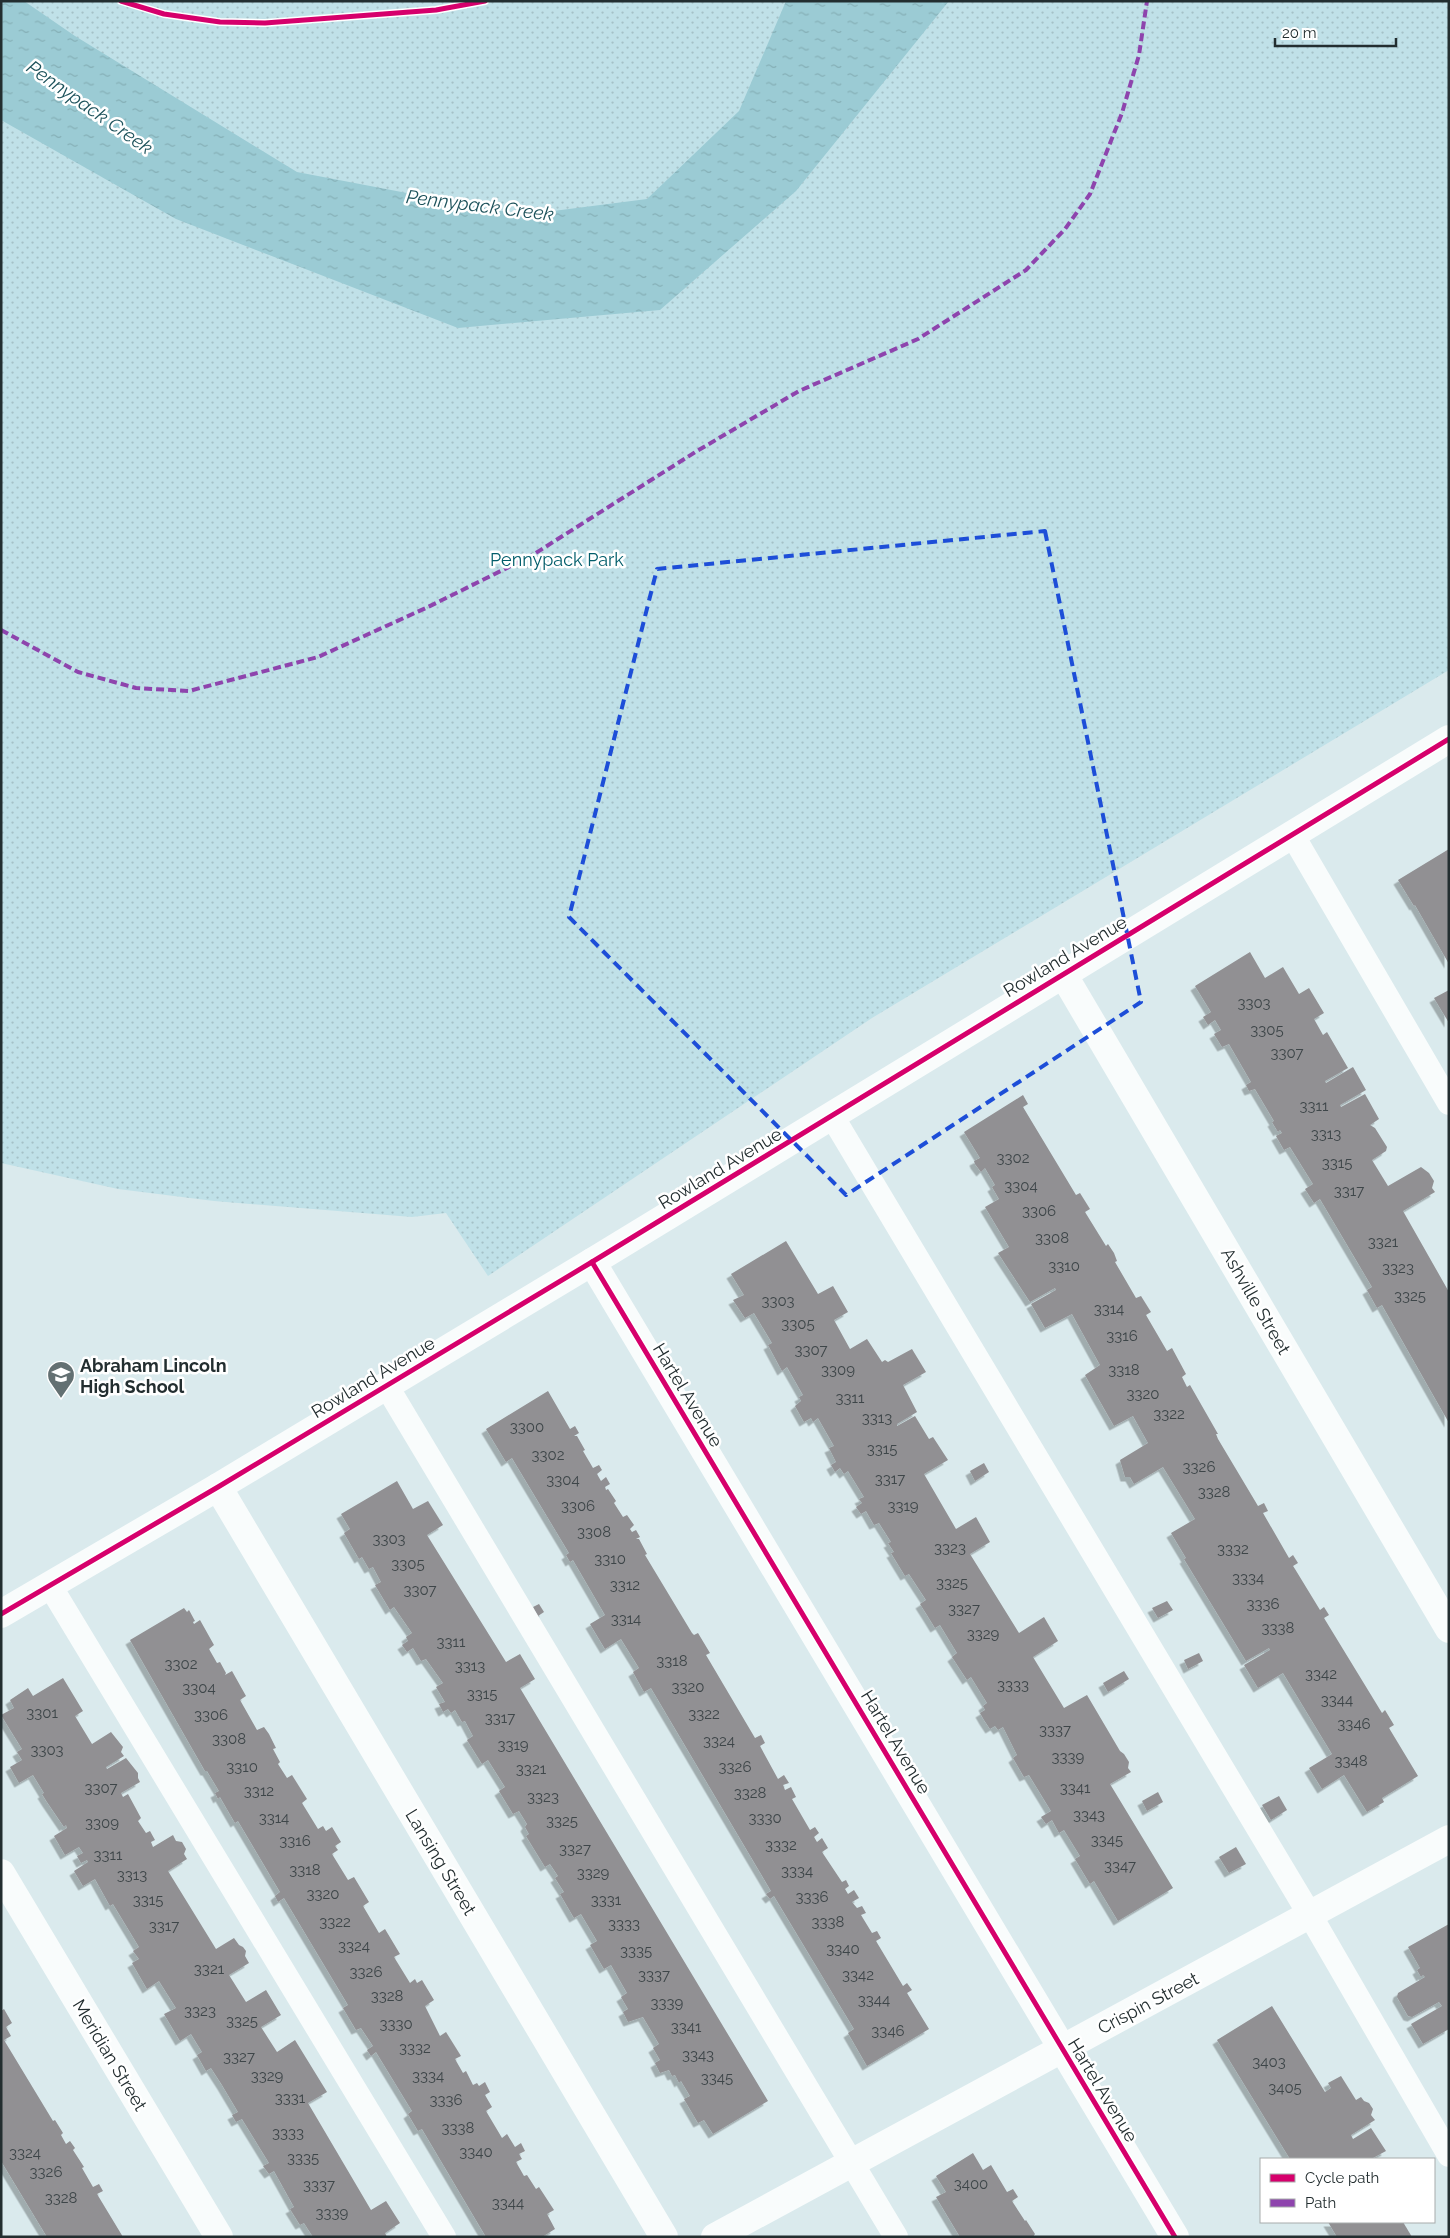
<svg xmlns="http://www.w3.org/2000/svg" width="1450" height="2238" font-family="Raleway,sans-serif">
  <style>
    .park { fill: url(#park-dots) }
    .water { fill: url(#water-ripples) }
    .building { fill: #919093; filter: url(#shadow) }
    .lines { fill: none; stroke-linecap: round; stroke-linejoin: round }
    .service { stroke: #f9fcfc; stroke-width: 24 }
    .minor { stroke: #f9fcfc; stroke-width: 28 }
    .tertiary { stroke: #f9fcfc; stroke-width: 28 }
    .quiet { stroke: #8e44ad; stroke-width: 4; stroke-dasharray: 8 4; stroke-linecap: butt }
    .cycleway-casing { stroke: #fff; stroke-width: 8 }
    .cycleway { stroke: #d6006c; stroke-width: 5 }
    .marked { fill: none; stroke: #1d4ed8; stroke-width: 4; stroke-dasharray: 10 6; stroke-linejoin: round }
    .labels { text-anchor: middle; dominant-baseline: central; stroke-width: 5; stroke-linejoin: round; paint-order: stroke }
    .number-label { font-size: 15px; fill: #3e4649 }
    .park-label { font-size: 18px; fill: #015d6a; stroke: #fff }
    .street-label { font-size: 18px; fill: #232e30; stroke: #fff }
    .poi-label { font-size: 18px; font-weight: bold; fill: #232e30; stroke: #fff; text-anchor: start }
    .water-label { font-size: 19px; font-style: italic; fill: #1d525b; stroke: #fff }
  </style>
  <defs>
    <pattern id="park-dots" width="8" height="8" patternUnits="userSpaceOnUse" patternTransform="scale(1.25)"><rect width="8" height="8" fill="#c0e1e8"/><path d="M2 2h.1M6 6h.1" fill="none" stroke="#a5c1c7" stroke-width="1.8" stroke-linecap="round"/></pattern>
    <pattern id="water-ripples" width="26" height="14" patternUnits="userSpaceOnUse" patternTransform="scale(1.25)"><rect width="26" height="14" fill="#9bcbd4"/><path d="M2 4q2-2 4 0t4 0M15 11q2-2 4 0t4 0" fill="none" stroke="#85afb6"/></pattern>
    <filter id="shadow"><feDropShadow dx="-4.5" dy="4.5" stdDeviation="0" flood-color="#0004"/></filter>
  </defs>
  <rect width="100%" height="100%" fill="#daeaed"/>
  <polygon class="park" points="1,1 1449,1 1449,670 872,1018 488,1276 446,1213 412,1217 214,1201 118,1189 1,1163"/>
  <polygon class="water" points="1,1 24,1 75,36 297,172 522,215 647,199 739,111 786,1 949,1 796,191 660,310 458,328 176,219 1,120"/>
  <g class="building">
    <polygon points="1449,849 1449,964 1415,905 1414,906 1398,880"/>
    <polygon points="1250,952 1265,978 1283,967 1299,994 1309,988 1324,1013 1314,1019 1323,1035 1327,1032 1348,1068 1325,1081 1326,1083 1353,1067 1366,1090 1340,1105 1341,1107 1365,1094 1379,1119 1370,1125 1375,1128 1387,1147 1386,1151 1372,1160 1388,1186 1421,1167 1429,1173 1434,1181 1432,1188 1435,1192 1403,1211 1449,1292 1449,1423 1382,1305 1377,1308 1367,1290 1372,1287 1320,1199 1314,1203 1305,1189 1313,1184 1290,1147 1284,1150 1276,1136 1282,1133 1280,1130 1278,1132 1272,1122 1274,1121 1255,1089 1249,1091 1246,1085 1251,1082 1229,1044 1222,1047 1214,1034 1221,1030 1215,1020 1208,1025 1203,1017 1211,1012 1195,986"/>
    <polygon points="1449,990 1449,1023 1434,998"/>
    <polygon points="1023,1095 1028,1104 1023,1107 1076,1195 1080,1193 1090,1209 1085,1212 1106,1246 1108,1244 1114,1253 1117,1261 1115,1262 1136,1298 1141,1296 1151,1312 1146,1315 1167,1351 1172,1348 1186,1374 1182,1377 1187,1387 1190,1385 1218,1434 1216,1434 1218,1439 1258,1506 1264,1503 1268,1511 1263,1513 1289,1558 1293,1555 1298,1563 1293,1566 1295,1569 1320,1610 1324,1607 1329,1615 1324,1618 1382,1713 1385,1710 1394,1725 1389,1728 1418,1776 1382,1798 1384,1802 1367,1812 1344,1775 1322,1789 1309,1768 1332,1754 1283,1673 1258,1688 1244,1665 1270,1650 1269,1648 1246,1661 1184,1559 1186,1558 1171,1533 1195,1519 1163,1467 1134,1484 1130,1477 1125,1477 1120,1460 1148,1443 1133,1416 1114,1426 1085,1375 1100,1365 1072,1314 1045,1328 1031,1304 1056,1290 1055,1288 1030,1302 998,1253 1009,1247 985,1207 999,1199 992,1187 995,1185 985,1168 981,1172 975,1164 974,1161 980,1158 964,1132"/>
    <polygon points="786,1241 818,1294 833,1286 848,1312 834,1320 850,1349 867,1339 882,1362 885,1360 888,1362 912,1349 926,1372 903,1385 917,1412 897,1424 897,1426 915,1416 929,1439 933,1437 948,1460 924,1474 956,1529 976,1517 990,1542 970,1554 1019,1633 1044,1617 1058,1641 1033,1657 1064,1708 1087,1695 1120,1751 1124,1754 1129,1762 1128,1768 1131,1772 1110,1784 1173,1888 1118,1921 1094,1881 1090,1884 1075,1859 1080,1856 1064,1830 1059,1833 1052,1820 1046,1824 1041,1817 1051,1811 1029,1775 1024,1777 1013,1758 1017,1755 1003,1727 998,1730 995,1726 990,1729 984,1720 980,1713 985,1710 983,1706 987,1703 971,1677 967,1680 952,1657 957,1653 940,1625 935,1628 927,1615 920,1604 926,1600 909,1574 905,1576 891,1553 894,1552 888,1543 891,1542 879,1523 874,1525 866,1511 861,1514 856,1507 862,1503 859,1499 864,1497 848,1471 844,1474 840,1468 835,1472 831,1465 836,1462 829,1448 834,1446 818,1418 813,1422 811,1418 804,1422 795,1406 801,1401 799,1397 803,1395 787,1367 782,1371 768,1345 772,1343 754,1313 745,1318 733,1300 744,1295 731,1274"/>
    <polygon points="548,1391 570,1429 575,1426 579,1433 574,1436 577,1436 585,1450 583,1451 593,1468 599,1465 602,1470 597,1474 601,1481 606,1477 610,1484 605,1487 606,1490 608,1489 616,1501 614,1503 623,1517 627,1515 634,1525 630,1529 632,1532 636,1530 640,1537 636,1539 639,1539 647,1554 645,1555 692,1633 694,1635 698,1633 710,1653 706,1655 755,1738 761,1735 765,1743 760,1746 778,1779 784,1775 789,1783 783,1785 785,1790 791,1787 796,1797 792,1799 810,1830 815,1827 819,1833 814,1837 817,1842 822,1838 828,1848 822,1852 842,1882 846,1880 849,1886 845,1889 848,1894 854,1890 859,1898 852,1902 857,1908 862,1906 866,1913 861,1915 872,1933 877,1931 881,1938 876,1941 903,1986 907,1983 912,1990 907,1993 929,2029 867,2066 848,2033 854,2029 774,1896 770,1899 766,1894 771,1891 651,1688 644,1692 633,1672 639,1668 621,1639 605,1649 590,1624 605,1615 573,1560 570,1562 566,1555 569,1553 512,1458 506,1462 486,1429"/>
    <polygon points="984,1463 989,1472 975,1481 970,1471"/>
    <polygon points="397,1481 413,1509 428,1501 443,1525 427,1535 506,1662 520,1654 535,1679 520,1688 768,2101 713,2134 704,2120 698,2123 684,2099 690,2096 681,2081 679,2083 675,2075 672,2076 669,2070 660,2073 655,2063 660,2060 653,2048 659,2044 643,2017 628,2022 623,2012 628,2009 621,1997 627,1993 611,1965 604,1969 590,1945 597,1941 581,1914 574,1918 560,1894 564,1892 555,1878 558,1876 550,1864 545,1867 526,1836 529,1834 525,1827 527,1824 519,1811 513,1814 499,1791 505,1787 488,1760 482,1764 467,1740 473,1736 465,1721 462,1722 455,1710 451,1713 448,1709 443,1712 439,1704 445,1702 436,1687 443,1683 426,1659 421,1661 413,1648 407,1652 402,1645 408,1641 406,1637 412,1633 394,1607 390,1610 375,1585 381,1582 373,1567 369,1569 362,1557 359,1559 344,1533 350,1529 341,1514"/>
    <polygon points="1167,1601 1173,1610 1158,1618 1152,1608"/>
    <polygon points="539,1604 544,1612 538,1616 533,1607"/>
    <polygon points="184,1608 187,1612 189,1610 195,1621 193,1622 194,1624 200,1620 214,1645 209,1649 217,1663 220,1662 226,1673 225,1675 232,1671 246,1696 240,1700 257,1730 264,1727 269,1734 276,1748 273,1749 280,1762 278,1764 287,1778 292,1775 307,1799 302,1803 318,1829 323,1826 326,1831 332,1827 341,1842 335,1846 338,1850 332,1854 348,1880 354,1877 369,1902 363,1906 379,1933 385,1929 400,1954 394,1957 410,1983 415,1979 417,1983 422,1980 434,2000 425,2006 440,2036 446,2032 461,2056 455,2059 463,2073 466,2071 473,2085 477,2083 479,2086 485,2082 490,2092 485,2095 492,2107 486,2111 502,2138 507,2134 515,2147 521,2143 525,2151 519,2154 522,2159 516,2162 524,2176 527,2175 536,2189 539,2187 554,2210 547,2214 555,2229 542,2237 486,2237 422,2129 418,2131 408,2114 412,2111 376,2052 371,2056 367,2050 373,2046 361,2028 356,2030 343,2008 348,2005 284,1898 278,1902 275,1896 280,1892 238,1821 235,1823 220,1797 218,1799 215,1793 219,1791 207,1771 205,1771 130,1640"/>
    <polygon points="1199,1653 1203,1661 1188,1669 1184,1660"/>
    <polygon points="1124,1671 1129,1679 1108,1692 1103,1683"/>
    <polygon points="63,1678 83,1711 75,1716 92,1744 111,1732 123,1747 121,1752 124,1756 106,1767 107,1769 126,1758 138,1773 138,1778 140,1782 121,1793 123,1797 128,1794 141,1818 138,1821 146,1833 150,1831 155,1840 151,1842 153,1847 173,1835 176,1841 182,1842 186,1849 184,1854 187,1859 168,1871 216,1949 234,1938 239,1945 243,1947 246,1951 245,1956 249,1963 229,1975 246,2002 266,1990 281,2015 261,2027 277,2052 295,2040 327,2092 308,2103 371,2210 386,2201 400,2223 385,2233 387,2237 313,2237 304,2223 300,2225 290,2209 294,2207 274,2171 269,2174 263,2166 269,2163 242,2119 236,2122 232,2115 238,2112 222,2085 211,2068 206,2071 197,2055 202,2052 191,2034 180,2041 164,2014 176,2008 159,1981 147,1989 132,1963 139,1959 133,1951 139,1947 113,1904 110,1906 95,1879 83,1886 74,1871 88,1862 87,1860 81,1863 77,1856 83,1853 79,1847 65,1855 54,1836 67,1828 66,1825 64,1827 47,1802 42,1794 44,1793 33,1775 19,1783 10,1767 22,1760 17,1752 22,1749 1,1715 14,1708 10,1700 28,1688 33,1696"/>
    <polygon points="1158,1792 1163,1802 1147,1811 1142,1801"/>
    <polygon points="1279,1796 1287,1810 1271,1820 1262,1805"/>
    <polygon points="1236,1847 1246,1864 1229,1873 1219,1857"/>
    <polygon points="1449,1924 1449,2029 1423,2044 1411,2024 1442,2006 1439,2002 1412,2017 1408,2016 1397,1997 1398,1993 1425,1977 1423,1975 1421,1977 1417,1970 1420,1968 1408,1947"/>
    <polygon points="1272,2006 1325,2092 1331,2088 1328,2083 1341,2076 1356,2100 1361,2097 1364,2101 1369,2103 1373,2109 1371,2115 1375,2120 1351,2135 1353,2139 1371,2128 1386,2151 1371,2159 1290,2159 1217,2040"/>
    <polygon points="4,2009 12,2023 6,2027 11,2036 4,2040 53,2121 55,2120 63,2133 61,2135 66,2144 70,2141 75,2148 73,2150 84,2167 82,2168 93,2187 99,2184 103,2191 97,2194 123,2237 47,2237 1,2161 1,2011"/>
    <polygon points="973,2153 983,2170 991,2165 1007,2192 1013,2189 1018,2197 1012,2201 1025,2221 1026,2220 1035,2234 1033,2237 960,2237 936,2197 946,2192 936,2176"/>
    <polygon points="1328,2222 1403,2222 1412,2237 1337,2237"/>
  </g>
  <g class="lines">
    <g class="service">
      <polyline points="1292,834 1449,1103"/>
      <polyline points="832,1116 1310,1915 1449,2155"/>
      <polyline points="386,1385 896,2237"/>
      <polyline points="49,1584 444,2237"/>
    </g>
    <g class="minor">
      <polyline points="1063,974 1449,1629"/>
      <polyline points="592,1262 1175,2237"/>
      <polyline points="218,1487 664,2237"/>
      <polyline points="1,1873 219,2237"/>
      <polyline points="715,2237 1449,1839"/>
    </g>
    <polyline class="tertiary" points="1,1614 218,1487 592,1262 1449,739"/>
    <polyline class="quiet" points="1,630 78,672 136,688 189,691 318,657 428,607 531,556 697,451 799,391 918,339 1026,270 1065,229 1090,194 1122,113 1139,55 1147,1"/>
    <defs>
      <g id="cycleway">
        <polyline points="121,1 164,14 220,22 265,23 436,10 485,1"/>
        <polyline points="592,1262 1175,2237"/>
        <polyline points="1,1614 218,1487 592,1262 1449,739"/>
      </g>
    </defs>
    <use href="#cycleway" class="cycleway-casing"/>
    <use href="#cycleway" class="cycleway"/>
  </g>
  <path class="marked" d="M1045 531 1141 1002 846 1195 569 917 657 569Z"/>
  <defs>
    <symbol id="school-pin" viewBox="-11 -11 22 30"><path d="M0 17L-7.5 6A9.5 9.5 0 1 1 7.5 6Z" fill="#637072" stroke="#fff"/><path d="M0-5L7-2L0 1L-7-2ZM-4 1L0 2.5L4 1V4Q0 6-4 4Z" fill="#fff"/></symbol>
  </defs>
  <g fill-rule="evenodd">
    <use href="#school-pin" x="45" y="1359" width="32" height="43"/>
  </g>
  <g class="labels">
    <g class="number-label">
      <text x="1254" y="1003">3303</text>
      <text x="1267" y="1030">3305</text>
      <text x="1287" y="1053">3307</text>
      <text x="1314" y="1106">3311</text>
      <text x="1326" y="1134">3313</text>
      <text x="1013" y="1158">3302</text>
      <text x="1337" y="1163">3315</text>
      <text x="1021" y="1186">3304</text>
      <text x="1349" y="1191">3317</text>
      <text x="1039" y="1211">3306</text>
      <text x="1052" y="1238">3308</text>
      <text x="1383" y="1242">3321</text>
      <text x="1064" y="1266">3310</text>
      <text x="1398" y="1268">3323</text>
      <text x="1410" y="1296">3325</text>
      <text x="778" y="1301">3303</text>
      <text x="1109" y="1309">3314</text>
      <text x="798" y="1324">3305</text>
      <text x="1122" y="1336">3316</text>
      <text x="811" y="1350">3307</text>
      <text x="838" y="1370">3309</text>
      <text x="1124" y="1370">3318</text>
      <text x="1143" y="1394">3320</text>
      <text x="850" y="1398">3311</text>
      <text x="1169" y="1414">3322</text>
      <text x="877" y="1418">3313</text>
      <text x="527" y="1427">3300</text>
      <text x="882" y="1449">3315</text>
      <text x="548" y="1455">3302</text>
      <text x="1199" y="1467">3326</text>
      <text x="890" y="1479">3317</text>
      <text x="563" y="1480">3304</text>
      <text x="1214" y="1492">3328</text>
      <text x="578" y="1506">3306</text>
      <text x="903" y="1506">3319</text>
      <text x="594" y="1532">3308</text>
      <text x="389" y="1539">3303</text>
      <text x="950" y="1548">3323</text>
      <text x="1233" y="1549">3332</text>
      <text x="610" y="1559">3310</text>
      <text x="408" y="1564">3305</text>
      <text x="1248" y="1578">3334</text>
      <text x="952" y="1583">3325</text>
      <text x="625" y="1585">3312</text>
      <text x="420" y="1590">3307</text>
      <text x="1263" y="1604">3336</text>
      <text x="964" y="1609">3327</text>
      <text x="626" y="1619">3314</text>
      <text x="1278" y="1628">3338</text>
      <text x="983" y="1634">3329</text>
      <text x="451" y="1642">3311</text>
      <text x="672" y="1661">3318</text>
      <text x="181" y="1664">3302</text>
      <text x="470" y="1666">3313</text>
      <text x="1321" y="1674">3342</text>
      <text x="1013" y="1685">3333</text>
      <text x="688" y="1687">3320</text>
      <text x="199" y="1688">3304</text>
      <text x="482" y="1694">3315</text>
      <text x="1337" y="1700">3344</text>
      <text x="42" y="1713">3301</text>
      <text x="704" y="1714">3322</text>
      <text x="211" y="1715">3306</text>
      <text x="500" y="1718">3317</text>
      <text x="1354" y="1724">3346</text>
      <text x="1055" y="1730">3337</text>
      <text x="229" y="1739">3308</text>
      <text x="719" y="1741">3324</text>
      <text x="513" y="1745">3319</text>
      <text x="47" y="1750">3303</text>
      <text x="1068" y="1757">3339</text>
      <text x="1351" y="1761">3348</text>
      <text x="242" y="1767">3310</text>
      <text x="735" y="1767">3326</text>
      <text x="531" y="1769">3321</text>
      <text x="101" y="1788">3307</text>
      <text x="1075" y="1788">3341</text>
      <text x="259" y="1791">3312</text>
      <text x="750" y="1793">3328</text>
      <text x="543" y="1797">3323</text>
      <text x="1089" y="1815">3343</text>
      <text x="274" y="1818">3314</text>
      <text x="765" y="1818">3330</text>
      <text x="562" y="1821">3325</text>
      <text x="102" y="1823">3309</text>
      <text x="1107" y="1840">3345</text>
      <text x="295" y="1841">3316</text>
      <text x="781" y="1845">3332</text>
      <text x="575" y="1849">3327</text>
      <text x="108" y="1855">3311</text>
      <text x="1120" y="1866">3347</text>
      <text x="305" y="1870">3318</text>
      <text x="797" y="1871">3334</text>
      <text x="593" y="1873">3329</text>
      <text x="132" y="1875">3313</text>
      <text x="323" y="1894">3320</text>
      <text x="812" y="1897">3336</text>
      <text x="148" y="1900">3315</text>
      <text x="606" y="1900">3331</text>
      <text x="335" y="1922">3322</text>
      <text x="828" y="1922">3338</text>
      <text x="624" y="1924">3333</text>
      <text x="164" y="1926">3317</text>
      <text x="354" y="1946">3324</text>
      <text x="843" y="1949">3340</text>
      <text x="636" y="1951">3335</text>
      <text x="209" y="1969">3321</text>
      <text x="366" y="1972">3326</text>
      <text x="654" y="1975">3337</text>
      <text x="858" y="1975">3342</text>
      <text x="387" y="1996">3328</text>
      <text x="874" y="2000">3344</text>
      <text x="667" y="2003">3339</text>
      <text x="200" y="2011">3323</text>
      <text x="242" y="2021">3325</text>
      <text x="396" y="2024">3330</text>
      <text x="686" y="2027">3341</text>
      <text x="888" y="2031">3346</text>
      <text x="415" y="2048">3332</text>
      <text x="698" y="2055">3343</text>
      <text x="239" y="2057">3327</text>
      <text x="1269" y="2062">3403</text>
      <text x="267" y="2076">3329</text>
      <text x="428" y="2076">3334</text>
      <text x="717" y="2078">3345</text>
      <text x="1285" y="2088">3405</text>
      <text x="290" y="2098">3331</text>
      <text x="446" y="2100">3336</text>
      <text x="458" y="2128">3338</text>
      <text x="288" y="2133">3333</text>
      <text x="476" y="2152">3340</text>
      <text x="25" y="2153">3324</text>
      <text x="303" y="2158">3335</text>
      <text x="46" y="2172">3326</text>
      <text x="971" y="2184">3400</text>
      <text x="319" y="2185">3337</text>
      <text x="61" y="2198">3328</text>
      <text x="508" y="2203">3344</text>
      <text x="332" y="2213">3339</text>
    </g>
    <g class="park-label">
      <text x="557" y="559">Pennypack Park</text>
    </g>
    <g class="street-label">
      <text transform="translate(1065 956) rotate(-31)">Rowland Avenue</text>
      <text transform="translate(720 1168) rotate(-31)">Rowland Avenue</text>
      <text transform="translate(1256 1301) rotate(60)">Ashville Street</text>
      <text transform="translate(373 1377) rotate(-31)">Rowland Avenue</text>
      <text transform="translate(688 1395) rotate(59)">Hartel Avenue</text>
      <text transform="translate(896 1742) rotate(59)">Hartel Avenue</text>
      <text transform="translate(441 1862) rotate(59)">Lansing Street</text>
      <text transform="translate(1148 2003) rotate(-28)">Crispin Street</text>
      <text transform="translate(110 2055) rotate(59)">Meridian Street</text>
      <text transform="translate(1103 2090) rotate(59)">Hartel Avenue</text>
    </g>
    <g class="poi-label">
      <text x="80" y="1365">Abraham Lincoln<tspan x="80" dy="21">High School</tspan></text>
    </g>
    <g class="water-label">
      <text transform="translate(90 107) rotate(35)">Pennypack Creek</text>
      <text transform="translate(480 205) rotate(7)">Pennypack Creek</text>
    </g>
  </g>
  <rect width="1450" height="2238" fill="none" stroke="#232e30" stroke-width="5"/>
  <rect x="1260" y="2158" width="175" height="65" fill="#ffffff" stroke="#a7abac"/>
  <rect x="1270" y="2174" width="25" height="8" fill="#d6006c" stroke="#a7abac"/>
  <text x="1305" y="2183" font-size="15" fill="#232e30">Cycle path</text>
  <rect x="1270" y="2199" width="25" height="8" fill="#8e44ad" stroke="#a7abac"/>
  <text x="1305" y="2208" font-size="15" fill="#232e30">Path</text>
  <path d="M1275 38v8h121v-8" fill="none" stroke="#232e30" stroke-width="2.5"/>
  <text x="1282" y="38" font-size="15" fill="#232e30" stroke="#ffffff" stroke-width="4" paint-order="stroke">20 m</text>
</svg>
